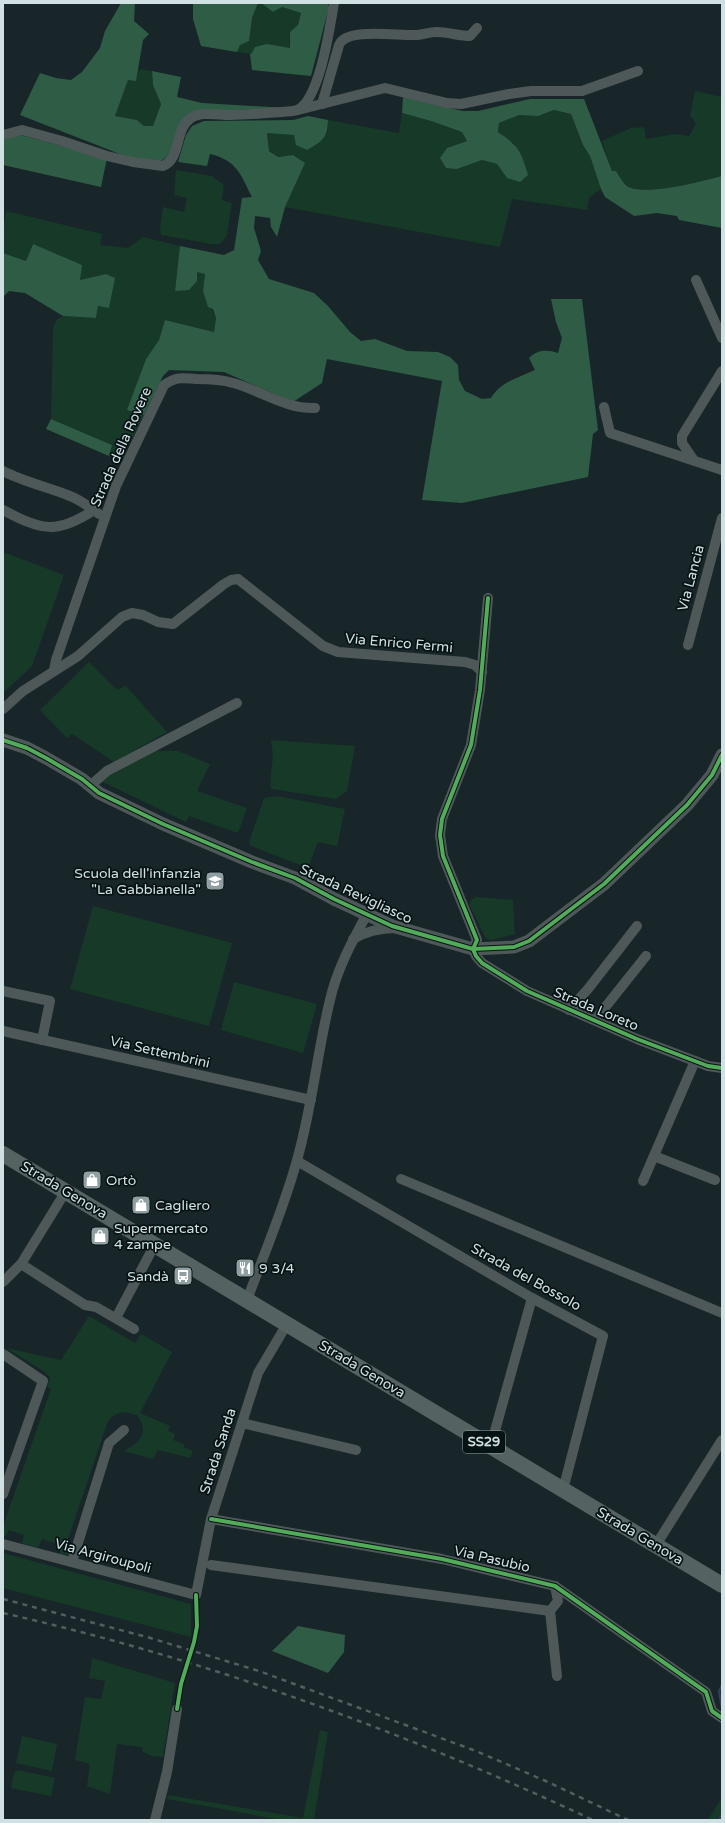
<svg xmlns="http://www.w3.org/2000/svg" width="725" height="1823" font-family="'Varela Round',sans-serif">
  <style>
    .green { fill: #163928 }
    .forest { fill: #2f5c45 }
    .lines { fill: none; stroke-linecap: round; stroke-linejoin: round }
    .stream { stroke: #303b61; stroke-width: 2.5 }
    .minor { stroke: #4e5858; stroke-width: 10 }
    .tertiary { stroke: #4e5858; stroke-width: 13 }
    .primary { stroke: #546261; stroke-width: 16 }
    .rail { stroke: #545d5f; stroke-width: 2.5; stroke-dasharray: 5 5; stroke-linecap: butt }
    .cycleway-casing { stroke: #071214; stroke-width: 6 }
    .cycleway { stroke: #51ab58; stroke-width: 4 }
    .labels { text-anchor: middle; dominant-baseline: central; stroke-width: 3.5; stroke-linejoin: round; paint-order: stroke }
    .shield { fill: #071214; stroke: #94a2a5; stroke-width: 1 }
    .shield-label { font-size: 13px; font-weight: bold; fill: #d1e0e3 }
    .street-label { font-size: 14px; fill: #d1e0e3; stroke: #071214 }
    .poi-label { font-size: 14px; fill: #d1e0e3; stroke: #071214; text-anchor: start }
  </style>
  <rect width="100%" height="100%" fill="#18262a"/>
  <g class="green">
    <polygon points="258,3 261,3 273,12 282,7 301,13 298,25 289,40 290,49 267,44 250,54 237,52 240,44 249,41 252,18"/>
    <polygon points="139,69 152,71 153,85 161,104 153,126 144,126 137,120 115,116 128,80 136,80"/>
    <path d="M695 91 722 97V176C702 181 645 197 628 186 623 184 619 176 616 171L612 172 602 141 631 128 644 127 646 139 675 134 689 136 696 124 690 115Z"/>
    <polygon points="554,110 571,114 583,145 590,156 601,189 589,198 587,210 512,199 500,247 285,207 304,163 293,155 278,157 269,150 267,132 294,135 322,141 327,133 328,120 399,133 402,113 431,121 462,132 467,141 447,148 457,169 482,160 497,164 507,178 515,144 498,132 499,123 519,115 538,116"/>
    <polygon points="176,170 212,176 224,185 222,200 232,203 227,235 220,244 212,244 161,235 160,228 163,207 184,212 187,198 174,195"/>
    <polygon points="6,211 102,234 100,245 128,248 143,237 180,246 175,291 197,272 205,274 203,291 216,318 214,332 165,320 159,340 146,359 128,409 144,415 121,461 109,456 112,445 51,419 53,327 57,319 63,316 96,318 98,306 108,307 106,274 80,280 33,244 26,261 3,253 3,233"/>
    <polygon points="3,552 64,575 32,666 3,693"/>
    <polygon points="89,662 117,690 126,686 167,732 114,762 72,734 67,738 40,710"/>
    <polygon points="271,740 355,746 347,791 336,799 272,789 270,785 273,755"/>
    <polygon points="155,751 178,751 210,764 197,791 247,808 238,833 189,816 186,822 103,782 103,779"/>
    <polygon points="277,796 345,809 337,846 318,842 308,868 251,846 249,842 264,798"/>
    <polygon points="476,897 513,900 515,934 492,940 486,939 469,904 471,900"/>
    <polygon points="93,906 232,943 209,1026 70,989"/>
    <polygon points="234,982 317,1004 303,1053 221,1030"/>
    <path d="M89 1316 135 1343 141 1334 172 1352 140 1413 170 1426 168 1431 175 1434 173 1440 184 1444V1447L193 1451 190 1458 158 1450 153 1459 124 1451C140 1442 150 1433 137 1415 123 1411 118 1410 108 1421L67 1542 74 1545 71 1553 68 1555 60 1554 61 1545 42 1539 38 1548 22 1543 24 1535 9 1530 5 1537 3 1535V1526L51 1389 47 1387 50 1378 45 1372 6 1348 61 1360Z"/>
    <polygon points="3,1553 191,1604 191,1637 3,1588"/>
    <polygon points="92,1658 175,1683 163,1757 152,1756 143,1752 142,1747 117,1744 110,1794 87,1786 90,1764 75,1760 85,1697 101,1699 105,1681 89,1678"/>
    <polygon points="320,1730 328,1732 314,1820 282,1820 167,1799 168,1795 303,1818"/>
    <polygon points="22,1736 57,1744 52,1771 16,1763"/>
    <polygon points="18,1770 55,1778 51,1796 11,1788 14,1773"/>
    <polygon points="722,1797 722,1820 708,1820"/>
  </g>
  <g class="forest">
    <polygon points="121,3 135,3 134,21 149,34 143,40 136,81 128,80 115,116 137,120 144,126 153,126 161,104 153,85 152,71 181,77 177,97 202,103 288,108 194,112 167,157 159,162 130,158 20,115 40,73 56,78 71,80 82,72 100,48 105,31"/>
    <polygon points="193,3 258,3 252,18 249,41 240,45 237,52 201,46 193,19"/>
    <polygon points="261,3 327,3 329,7 311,76 252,70 250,54 252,53 255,47 267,44 290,48 290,32 298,25 301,13 282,7 273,12"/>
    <path d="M403 97 463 111H478L530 99H584L612 171H616C619 176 623 183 627 186 645 197 702 181 722 176V228L679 220 677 216 657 213 634 216 605 197 601 189 590 156 583 145 571 114 554 110 538 116 519 115 499 123 498 132C519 146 521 151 528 175L520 182 507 178 497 164 482 160 457 169 446 168 440 158 447 148 467 141 462 132 431 121 402 113Z"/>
    <path d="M308 116 328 120C327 140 323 140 307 150L296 145 294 135 267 133 269 151 278 157 293 155 305 163 285 207 277 237 271 227 270 218 255 216 254 228 261 251 258 260 269 279 314 293 328 306 350 332 361 341 375 339 407 351 438 352 450 357 458 365 459 380 465 391 482 399 491 398C500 382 520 377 535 370L529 358C539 349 547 350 558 353L562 338 556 322 551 299H582L598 430 593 434 588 477 462 503 422 500 442 381 327 359 322 383 293 402 224 372 169 370 163 376 144 415 127 410 146 359 159 340 165 320 214 332 216 318 213 309 208 307 203 291 205 274 197 272V281L189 290 175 291 180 246 224 255 234 250 242 198 252 197C240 173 237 161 210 154L207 166 178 162 186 135 192 126 204 121 293 120Z"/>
    <polygon points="21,135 107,158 101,187 3,165 3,141 5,139"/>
    <polygon points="33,244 82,265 80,280 106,274 115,278 109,308 98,306 96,318 63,316 25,293 9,291 3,297 3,253 26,261"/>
    <polygon points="51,419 112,445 109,456 46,429"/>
    <polygon points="298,1626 345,1635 344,1652 328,1673 272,1651"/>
  </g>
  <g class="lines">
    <g class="stream">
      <polyline points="722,1685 719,1692 722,1707"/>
      <polyline points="719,1820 722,1815"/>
    </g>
    <g class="minor">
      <path d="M322 104 339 45C346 27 398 36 415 35 422 35 429 32 437 32 448 32 459 36 470 36L477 28"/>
      <polyline points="298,110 385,88 447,103 461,104 509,94 531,91 582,91 638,71"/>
      <path d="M3 135 22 130 62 141 107 156 133 162 163 166C182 158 174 129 191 118 201 111 218 115 230 115 247 115 264 113 282 112 286 111 293 112 297 110 320 100 330 26 334 3"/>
      <polyline points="696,280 722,338"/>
      <polyline points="604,407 610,433 722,470"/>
      <polyline points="693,459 682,443 682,436 722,371"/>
      <path d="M3 471C24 482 48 487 70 496 81 500 89 507 99 514"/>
      <path d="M3 510C41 530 56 535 94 510"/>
      <polyline points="488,598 480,690 471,745 442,819 440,835 443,856 477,940 473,949 476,956 482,963 527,991 637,1039 708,1066 722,1068"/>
      <polyline points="688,645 722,518"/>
      <path d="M54 670 56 660 116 486 164 385C177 376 181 378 196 379 208 379 221 379 233 383 260 390 285 409 315 408"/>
      <polyline points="3,709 23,691 78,656 122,617 132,613 143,615 158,622 173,624 224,584 231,580 238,579 323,646 338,652 465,662 475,665 482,672"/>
      <polyline points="90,786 107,771 237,703"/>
      <path d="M353 939C367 931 379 928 395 928"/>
      <polyline points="3,991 50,1001 42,1040"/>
      <polyline points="569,1010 588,989 637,926"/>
      <polyline points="595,1020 646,956"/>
      <polyline points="3,1031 311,1100"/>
      <polyline points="654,1156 715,1180"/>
      <polyline points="297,1161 532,1298 603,1336 563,1490"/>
      <polyline points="401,1179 722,1313"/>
      <polyline points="643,1181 695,1061"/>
      <polyline points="21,1264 85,1305 96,1307 134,1329"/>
      <polyline points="3,1282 21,1264 66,1191"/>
      <path d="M247 1300C264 1254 284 1208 297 1160 312 1108 317 1053 330 1000 337 969 352 942 367 914"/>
      <polyline points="116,1318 154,1246"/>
      <polyline points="3,1354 43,1381 3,1494"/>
      <polyline points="242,1423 356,1450"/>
      <polyline points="489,1445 493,1438 532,1298"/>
      <polyline points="211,1519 442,1559 555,1586 706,1692 712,1711 722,1718"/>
      <polyline points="3,1544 196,1595 211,1519 258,1373 287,1324"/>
      <polyline points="656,1545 722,1440"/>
      <polyline points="72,1562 109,1443 124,1430"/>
      <polyline points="211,1565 550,1611 558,1601 555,1586"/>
      <polyline points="550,1611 557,1676"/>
      <polyline points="155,1820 167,1772 177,1709"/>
    </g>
    <polyline class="tertiary" points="3,740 27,748 46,758 82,779 99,793 163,824 252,862 295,878 334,899 392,926 473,949 514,947 529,941 604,884 687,805 712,775 722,755"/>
    <polyline class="primary" points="3,1154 722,1585"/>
    <g class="rail">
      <polyline points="3,1599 147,1637 259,1671 476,1751 548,1782 628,1820"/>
      <path d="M3 1613C206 1659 405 1732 593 1820"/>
    </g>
    <defs>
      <g id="cycleway">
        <polyline points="3,740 27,748 46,758 82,779 99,793 163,824 252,862 295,878 334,899 392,926 473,949 514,947 529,941 604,884 687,805 712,775 722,755"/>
        <polyline points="473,949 477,940 443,856 440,835 442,819 471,745 480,690 488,598"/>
        <polyline points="473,949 476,956 482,963 527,991 637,1039 708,1066 722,1068"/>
        <polyline points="211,1519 442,1559 555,1586 706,1692 712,1711 722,1718"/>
        <polyline points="177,1709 181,1684 194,1642 197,1626 196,1595"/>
      </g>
    </defs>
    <use href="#cycleway" class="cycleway-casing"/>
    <use href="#cycleway" class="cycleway"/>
  </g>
  <defs>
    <symbol id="school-square" viewBox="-11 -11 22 22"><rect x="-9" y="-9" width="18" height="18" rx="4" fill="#909fa2" stroke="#071214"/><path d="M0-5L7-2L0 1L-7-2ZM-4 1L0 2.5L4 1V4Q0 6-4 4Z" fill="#fff"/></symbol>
    <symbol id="shop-square" viewBox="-11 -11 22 22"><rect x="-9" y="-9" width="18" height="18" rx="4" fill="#909fa2" stroke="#071214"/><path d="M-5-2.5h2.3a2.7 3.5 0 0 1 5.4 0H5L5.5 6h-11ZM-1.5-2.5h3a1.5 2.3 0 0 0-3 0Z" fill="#fff"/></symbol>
    <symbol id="restaurant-square" viewBox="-11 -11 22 22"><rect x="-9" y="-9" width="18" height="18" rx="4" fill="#909fa2" stroke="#071214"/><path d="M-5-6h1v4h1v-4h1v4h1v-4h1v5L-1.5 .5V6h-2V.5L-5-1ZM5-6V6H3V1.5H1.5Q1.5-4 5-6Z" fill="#fff"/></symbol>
    <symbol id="bus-square" viewBox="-11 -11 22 22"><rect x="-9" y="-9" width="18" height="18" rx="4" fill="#909fa2" stroke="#071214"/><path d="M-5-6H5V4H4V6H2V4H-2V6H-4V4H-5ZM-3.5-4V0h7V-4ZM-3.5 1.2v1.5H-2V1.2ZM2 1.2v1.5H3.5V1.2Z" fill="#fff"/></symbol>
  </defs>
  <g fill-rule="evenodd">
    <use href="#school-square" x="204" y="870" width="22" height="22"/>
    <use href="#shop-square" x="81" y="1169" width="22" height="22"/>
    <use href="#shop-square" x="130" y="1194" width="22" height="22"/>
    <use href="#shop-square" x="89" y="1225" width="22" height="22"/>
    <use href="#restaurant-square" x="234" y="1257" width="22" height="22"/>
    <use href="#bus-square" x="172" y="1265" width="22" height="22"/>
  </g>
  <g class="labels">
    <rect class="shield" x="463" y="1431" width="42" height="22" rx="3"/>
    <g class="shield-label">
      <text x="484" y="1442">SS29</text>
    </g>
    <g class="street-label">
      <text transform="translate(121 447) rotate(-66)">Strada della Rovere</text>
      <text transform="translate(691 578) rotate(-75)">Via Lancia</text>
      <text transform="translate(399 643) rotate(5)">Via Enrico Fermi</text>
      <text transform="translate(356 894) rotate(25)">Strada Revigliasco</text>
      <text transform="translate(596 1009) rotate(23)">Strada Loreto</text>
      <text transform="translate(160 1052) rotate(13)">Via Settembrini</text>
      <text transform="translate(64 1190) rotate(31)">Strada Genova</text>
      <text transform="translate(526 1277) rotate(29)">Strada del Bossolo</text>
      <text transform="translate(362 1369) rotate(31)">Strada Genova</text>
      <text transform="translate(218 1451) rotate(-72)">Strada Sanda</text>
      <text transform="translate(640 1536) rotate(31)">Strada Genova</text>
      <text transform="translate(103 1556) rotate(15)">Via Argiroupoli</text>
      <text transform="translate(492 1559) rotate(13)">Via Pasubio</text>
    </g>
    <g class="poi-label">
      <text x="201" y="873" text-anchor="end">Scuola dell'infanzia<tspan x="201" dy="16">"La Gabbianella"</tspan></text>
      <text x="106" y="1180">Ortò</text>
      <text x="155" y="1205">Cagliero</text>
      <text x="114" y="1228">Supermercato<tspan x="114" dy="16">4 zampe</tspan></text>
      <text x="259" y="1268">9 3/4</text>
      <text x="169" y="1276" text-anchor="end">Sandà</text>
    </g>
  </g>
  <rect width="725" height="1823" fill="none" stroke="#d1e0e3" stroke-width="8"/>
</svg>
